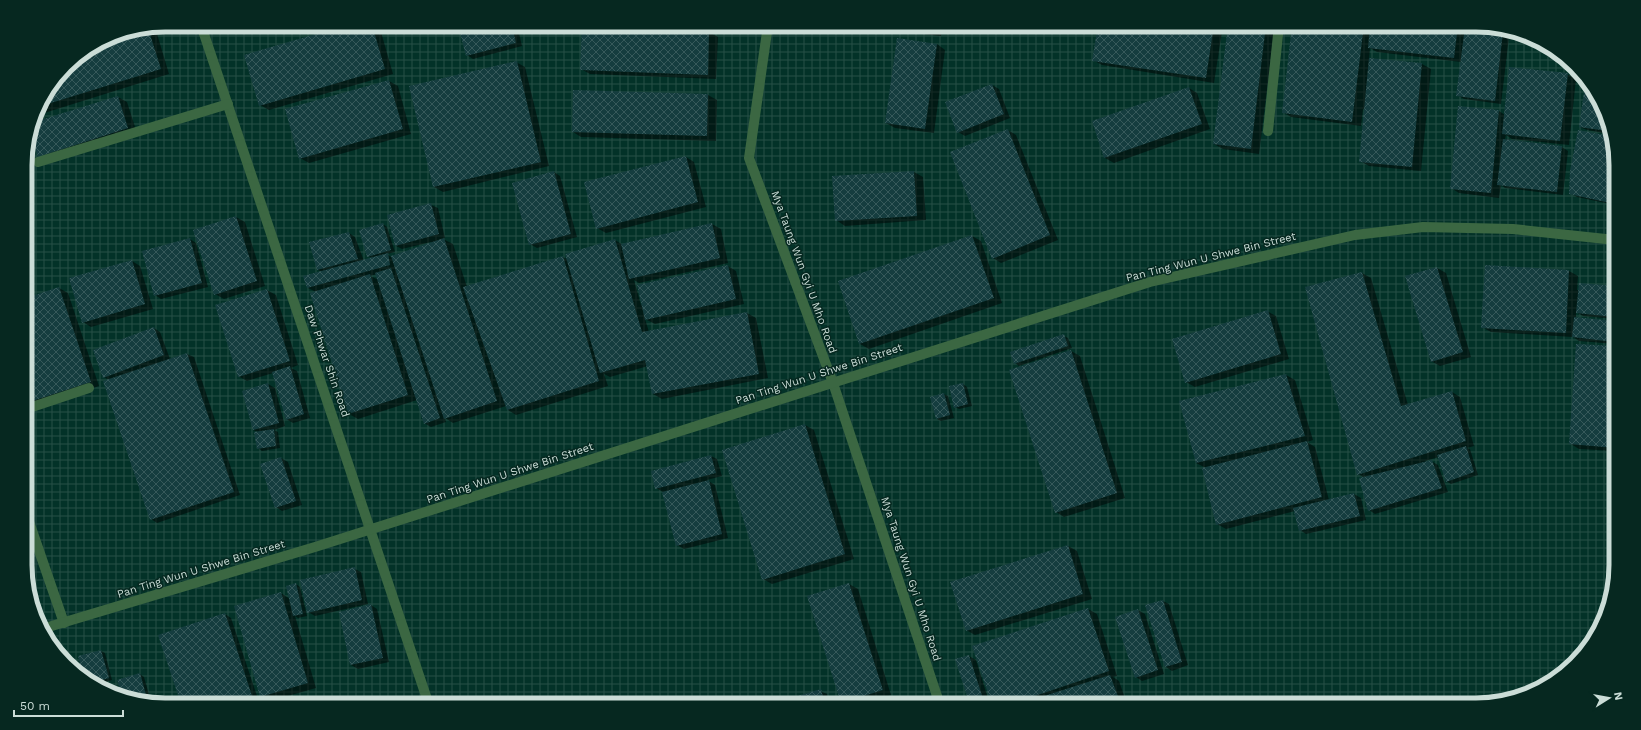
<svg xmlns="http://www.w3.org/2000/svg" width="1641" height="730" font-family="'Work Sans',sans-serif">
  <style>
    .industrial { fill: url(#industrial-grid) }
    .shadow { fill: #0007; fill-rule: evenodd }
    .building { fill: url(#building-cross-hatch) }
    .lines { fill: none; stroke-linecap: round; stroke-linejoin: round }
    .minor { stroke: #3b6742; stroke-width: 10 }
    .labels { text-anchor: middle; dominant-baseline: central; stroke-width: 3; stroke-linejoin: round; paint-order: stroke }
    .street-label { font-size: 11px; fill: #cbddd7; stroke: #062820 }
    .rim { fill: none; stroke: #cbddd7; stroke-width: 5 }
  </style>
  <defs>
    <pattern id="industrial-grid" width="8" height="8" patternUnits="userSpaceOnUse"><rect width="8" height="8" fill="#033228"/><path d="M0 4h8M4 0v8" fill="none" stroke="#264f46"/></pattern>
    <pattern id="building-cross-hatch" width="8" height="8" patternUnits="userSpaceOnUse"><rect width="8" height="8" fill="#153d3f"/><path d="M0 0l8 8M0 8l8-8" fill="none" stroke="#36595a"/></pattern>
  </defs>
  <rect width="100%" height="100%" fill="#062820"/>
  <polygon class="industrial" points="165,25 1476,25 1529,36 1587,80 1615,147 1616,565 1605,618 1587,650 1554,681 1485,705 165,705 112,694 54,650 26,583 25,156 40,103 73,60 112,36"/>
  <g class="shadow">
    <polygon points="350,25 379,25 393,74 269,110 260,105"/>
    <polygon points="459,25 517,25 522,46 473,59 467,55"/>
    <polygon points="898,25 942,25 941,36 907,32 898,27"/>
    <polygon points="1099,25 1223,25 1214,83 1102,65 1093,60"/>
    <polygon points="1229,25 1275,25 1259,154 1223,149 1214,144"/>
    <polygon points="1293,25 1467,25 1467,28 1503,33 1509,37 1501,104 1464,99 1457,95 1461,62 1377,52 1370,48 1369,59 1422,64 1431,69 1421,171 1369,166 1360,161 1365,110 1363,109 1361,126 1291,117 1283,112"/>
    <polygon points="155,27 169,74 41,114 37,111 40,103 73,60 112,36"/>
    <polygon points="709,32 718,37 716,79 590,74 581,69"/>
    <polygon points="937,44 945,50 934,133 895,128 886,123"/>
    <polygon points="516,62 525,67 549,166 443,192 434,187"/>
    <polygon points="1567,74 1576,79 1569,145 1512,139 1506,135 1505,139 1562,147 1568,151 1563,195 1505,188 1501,185 1499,198 1459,193 1451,188 1499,111 1505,115"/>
    <polygon points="389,81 398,86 411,134 309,163 300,158"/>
    <polygon points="992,85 999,89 1010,118 965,136 958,132"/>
    <polygon points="1590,87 1609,134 1587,130 1580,127"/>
    <polygon points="1189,88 1197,93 1210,129 1114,163 1105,158 1093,122"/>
    <polygon points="708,95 717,100 716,141 581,137 573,132"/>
    <polygon points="118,97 127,102 137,133 39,156"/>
    <polygon points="1008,130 1016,135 1058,240 1001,263 993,258"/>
    <polygon points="1578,131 1611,137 1615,147 1615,205 1577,197 1570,193"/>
    <polygon points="686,157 694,162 706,207 606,233 597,228"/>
    <polygon points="554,172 560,176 577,237 537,248 530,244"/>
    <polygon points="914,172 923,177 926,220 845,226 836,220 833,177"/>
    <path d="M431 205 438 208 445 238 443 239 453 244 467 287 563 257 568 260 615 240 623 245 712 224 721 229 728 263 639 283 634 280 641 305 728 266 736 271 744 304 655 324 645 319 649 332 747 313 756 318 768 378 662 399 653 394 648 366 610 377 604 374 608 386 516 415 508 410 506 406 453 423 445 418 446 422 431 427 424 423 417 400 358 419 349 414 311 294 316 292 308 288 322 272 318 270 349 233 355 237 364 261 372 258 368 256 383 224 387 227 395 252 387 254 391 257 432 243 431 242 402 249 396 246ZM377 274 379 280 370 276Z"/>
    <polygon points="236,217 245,222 265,286 224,299 215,294"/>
    <polygon points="972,236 981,241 1002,303 869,349 860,344 839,282"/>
    <polygon points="190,239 196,243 208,287 161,299 155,295"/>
    <polygon points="132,261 140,266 153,309 91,327 83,322"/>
    <polygon points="1486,266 1569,271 1578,276 1577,290 1579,290 1579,284 1615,287 1615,319 1583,316 1576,312 1576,318 1615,322 1615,344 1579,341 1573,337 1491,332 1482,327"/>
    <polygon points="1437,268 1446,273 1471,357 1440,366 1431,361 1406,277"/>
    <polygon points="1362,273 1371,278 1408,405 1452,392 1460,397 1474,446 1467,448 1470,449 1478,475 1451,484 1446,481 1439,457 1425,461 1426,462 1431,461 1438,465 1448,492 1375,514 1369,510 1365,478 1358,474"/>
    <polygon points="59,288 68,293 99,386 26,411 26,299"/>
    <polygon points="267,290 276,295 298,365 291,368 297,371 310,418 293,423 286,419 273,373 247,381 238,376"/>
    <polygon points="1267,311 1276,316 1289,359 1195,387 1186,382"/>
    <polygon points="154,328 160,332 170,359 187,354 194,357 240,495 157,523 151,519 109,380 104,377"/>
    <polygon points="1064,336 1068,338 1072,348 1019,366 1015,363"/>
    <polygon points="1577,345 1615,347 1616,451 1579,449 1571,444"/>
    <polygon points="1071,351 1080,356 1125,498 1064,517 1056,512"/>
    <polygon points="1286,375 1295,380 1313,440 1307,442 1315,447 1329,500 1354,494 1361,498 1366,520 1306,534 1300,530 1295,511 1226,529 1217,524 1206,468 1196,463"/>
    <polygon points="268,384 275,388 285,426 274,430 278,432 280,448 262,451 258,448 258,432 253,430"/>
    <polygon points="963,384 967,387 972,406 959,409 955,407"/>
    <polygon points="944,394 948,396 954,418 941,421 937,419"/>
    <polygon points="805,425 814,430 854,559 772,584 763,579"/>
    <polygon points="711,456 717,459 722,476 707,480 715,485 728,538 684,549 677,545 663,492 656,488"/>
    <polygon points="281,458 288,462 302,505 282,511 276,507"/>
    <polygon points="1068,546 1077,551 1092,599 975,635 966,630"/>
    <polygon points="355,569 361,572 368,604 315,616 308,612"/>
    <polygon points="296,584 300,587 307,616 298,618 295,616 316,688 270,701 261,696 281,593 290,599"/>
    <polygon points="849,584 858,589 891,695 860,705 845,705 842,703 808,597"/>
    <polygon points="1163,601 1169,604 1188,665 1172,671 1166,667"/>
    <polygon points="371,605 377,609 389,662 358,669 351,665 340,612"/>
    <polygon points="1088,609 1097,614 1117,676 1113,677 1119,681 1127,704 993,705"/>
    <polygon points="1138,610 1145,614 1164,674 1142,681 1136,677"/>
    <polygon points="225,614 231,618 260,705 163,705 181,699"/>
    <polygon points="101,651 105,653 112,680 98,684 83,672 79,657"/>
    <polygon points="969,656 976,660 990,705 971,705"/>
    <polygon points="140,674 144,677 150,698 143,699 147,701 123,697 118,681"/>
    <polygon points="820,691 827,694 830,705 773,705"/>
  </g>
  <g class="building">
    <polygon points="347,25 372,25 385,69 259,106 244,55"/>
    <polygon points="458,25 512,25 516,43 466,56"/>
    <polygon points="897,25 933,25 932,32 897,27"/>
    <polygon points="1098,25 1214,25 1206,78 1092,61"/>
    <polygon points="1228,25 1266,25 1251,149 1213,144"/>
    <polygon points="1292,25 1364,25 1352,122 1282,113"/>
    <polygon points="1370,25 1458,25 1454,58 1368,48"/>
    <polygon points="582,26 709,31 708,75 580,70"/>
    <polygon points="1465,27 1503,32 1495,101 1456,96"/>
    <polygon points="148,28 161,69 38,107 40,103 73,60 112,36"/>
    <polygon points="897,38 937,44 925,129 885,123"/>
    <polygon points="1369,58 1422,63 1412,167 1359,162"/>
    <polygon points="517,61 541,162 433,187 409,86"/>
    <polygon points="1509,67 1568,73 1560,141 1502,134"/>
    <polygon points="389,80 403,129 299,159 285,109"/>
    <polygon points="992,84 1004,114 957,133 945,102"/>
    <polygon points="1585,85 1590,86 1608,131 1579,127"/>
    <polygon points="1189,87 1202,124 1104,158 1092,121"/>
    <polygon points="573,90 708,94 707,136 572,132"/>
    <polygon points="118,96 128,128 38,157 31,135 34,122"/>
    <polygon points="1458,106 1499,110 1491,193 1450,189"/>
    <polygon points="1008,129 1050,235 992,259 950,152"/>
    <polygon points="1578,130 1610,136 1615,147 1615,204 1569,194 1570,171"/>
    <polygon points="1503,139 1562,146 1557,192 1497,185"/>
    <polygon points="686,156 698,202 596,229 584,182"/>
    <polygon points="554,171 571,234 529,245 512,183"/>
    <polygon points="914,171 917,216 835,221 832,176"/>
    <polygon points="431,203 439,234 395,246 387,215"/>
    <polygon points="236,216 257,281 214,295 193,230"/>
    <polygon points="383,223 391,250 367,257 359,230"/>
    <polygon points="712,223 720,258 629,279 621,244"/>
    <polygon points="349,232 358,259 317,270 309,242"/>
    <polygon points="972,235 994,298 859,344 838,281"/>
    <polygon points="190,238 202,283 154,296 142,251"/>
    <polygon points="444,238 497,401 444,419 391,256"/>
    <polygon points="615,239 642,332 747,312 759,374 652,394 645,360 600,373 565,254"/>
    <polygon points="388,253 390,265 307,288 303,276"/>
    <polygon points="563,256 599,381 507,410 463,287"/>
    <polygon points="132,260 145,304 82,323 69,278"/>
    <polygon points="728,265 736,299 645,320 637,285"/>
    <polygon points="1485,265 1569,270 1566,333 1481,328"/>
    <polygon points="1437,267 1463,352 1431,362 1405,276"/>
    <polygon points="391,268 440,418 424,424 375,273"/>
    <polygon points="1362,272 1401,406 1452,391 1466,441 1357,475 1305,287"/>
    <polygon points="370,274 408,395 348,414 310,293"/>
    <polygon points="1579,283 1615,286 1615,317 1576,313"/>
    <polygon points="59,287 91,382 26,403 26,298"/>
    <polygon points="267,289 290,361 238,377 215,305"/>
    <polygon points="1268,310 1281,354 1185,383 1172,339"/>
    <polygon points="1574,317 1615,321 1615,342 1572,337"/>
    <polygon points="154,327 164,355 103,378 93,350"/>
    <polygon points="1064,334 1068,346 1014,364 1010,352"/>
    <polygon points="1576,344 1615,346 1616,448 1569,444"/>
    <polygon points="1071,350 1117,493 1055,513 1009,370"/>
    <polygon points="187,353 234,492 150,520 103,381"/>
    <polygon points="290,366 304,414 286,420 272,372"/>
    <polygon points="1286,374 1305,436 1196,463 1179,401"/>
    <polygon points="268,383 279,423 253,430 242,391"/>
    <polygon points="963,383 968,404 954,408 949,386"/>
    <polygon points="944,393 950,415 936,419 930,397"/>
    <polygon points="805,424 845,554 762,580 722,450"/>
    <polygon points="274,429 276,446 257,449 254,432"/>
    <polygon points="1307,441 1322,497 1216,525 1202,468"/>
    <polygon points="1466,446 1474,472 1446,482 1437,455"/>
    <polygon points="711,455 716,473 655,489 651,471"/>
    <polygon points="281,457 296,501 275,508 260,464"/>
    <polygon points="1432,460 1442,488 1368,511 1359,478"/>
    <polygon points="709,480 722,534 676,546 662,492"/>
    <polygon points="1354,493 1360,516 1299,531 1293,508"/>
    <polygon points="1068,545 1083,594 966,631 950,582"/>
    <polygon points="355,567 362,600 307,613 300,580"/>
    <polygon points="296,583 303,614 293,616 286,586"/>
    <polygon points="849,583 883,690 841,703 807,596"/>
    <polygon points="281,592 308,683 260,697 234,606"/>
    <polygon points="1163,600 1182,662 1165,667 1145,605"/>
    <polygon points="371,604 383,658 350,665 339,612"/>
    <polygon points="1088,608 1109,671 1008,705 992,705 972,646"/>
    <polygon points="1138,609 1158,670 1135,678 1115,617"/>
    <polygon points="225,613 255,705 161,704 179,698 158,635"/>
    <polygon points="101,650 109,678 95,682 82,671 78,656"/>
    <polygon points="969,655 985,705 970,705 955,659"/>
    <polygon points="140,673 146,695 134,699 122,696 117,680"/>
    <polygon points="1110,675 1119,699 1101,705 1016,705"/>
    <polygon points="821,689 825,705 771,705 771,704"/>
  </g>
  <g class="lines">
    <g class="minor">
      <polyline points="201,25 429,705"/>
      <polyline points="768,25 749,158 833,383 940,705"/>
      <polyline points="1268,131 1279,25"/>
      <polyline points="38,162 228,104"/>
      <polyline points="26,409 89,388"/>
      <polyline points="26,513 64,623"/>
      <polyline points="45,628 315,547 1150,282 1355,235 1423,227 1513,229 1615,240"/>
    </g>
  </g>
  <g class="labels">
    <g class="street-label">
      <text transform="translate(1211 257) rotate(-14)">Pan Ting Wun U Shwe Bin Street</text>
      <text transform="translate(804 272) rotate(70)">Mya Taung Wun Gyi U Mho Road</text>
      <text transform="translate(327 361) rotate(71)">Daw Phwar Shin Road</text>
      <text transform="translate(819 374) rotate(-18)">Pan Ting Wun U Shwe Bin Street</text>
      <text transform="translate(510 473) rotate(-18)">Pan Ting Wun U Shwe Bin Street</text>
      <text transform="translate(201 569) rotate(-17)">Pan Ting Wun U Shwe Bin Street</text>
      <text transform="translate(911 579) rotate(72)">Mya Taung Wun Gyi U Mho Road</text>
    </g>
  </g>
  <path d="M0 0H1641V730H0ZM165 32H1476A133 133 0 0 1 1609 165V565A133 133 0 0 1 1476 698H165A133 133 0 0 1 32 565V165A133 133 0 0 1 165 32Z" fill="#062820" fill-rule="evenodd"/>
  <path class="rim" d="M165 32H1476A133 133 0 0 1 1609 165V565A133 133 0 0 1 1476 698H165A133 133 0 0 1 32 565V165A133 133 0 0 1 165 32Z"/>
  <g transform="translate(1609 698) rotate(79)" stroke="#062820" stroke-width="3" paint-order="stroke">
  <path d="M0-3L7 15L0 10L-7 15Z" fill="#cbddd7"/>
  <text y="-6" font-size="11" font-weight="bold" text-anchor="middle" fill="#cbddd7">N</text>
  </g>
  <path d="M14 710v6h109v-6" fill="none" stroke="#cbddd7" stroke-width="2"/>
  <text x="20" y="710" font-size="12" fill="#cbddd7" stroke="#062820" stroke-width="3" paint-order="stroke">50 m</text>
</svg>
